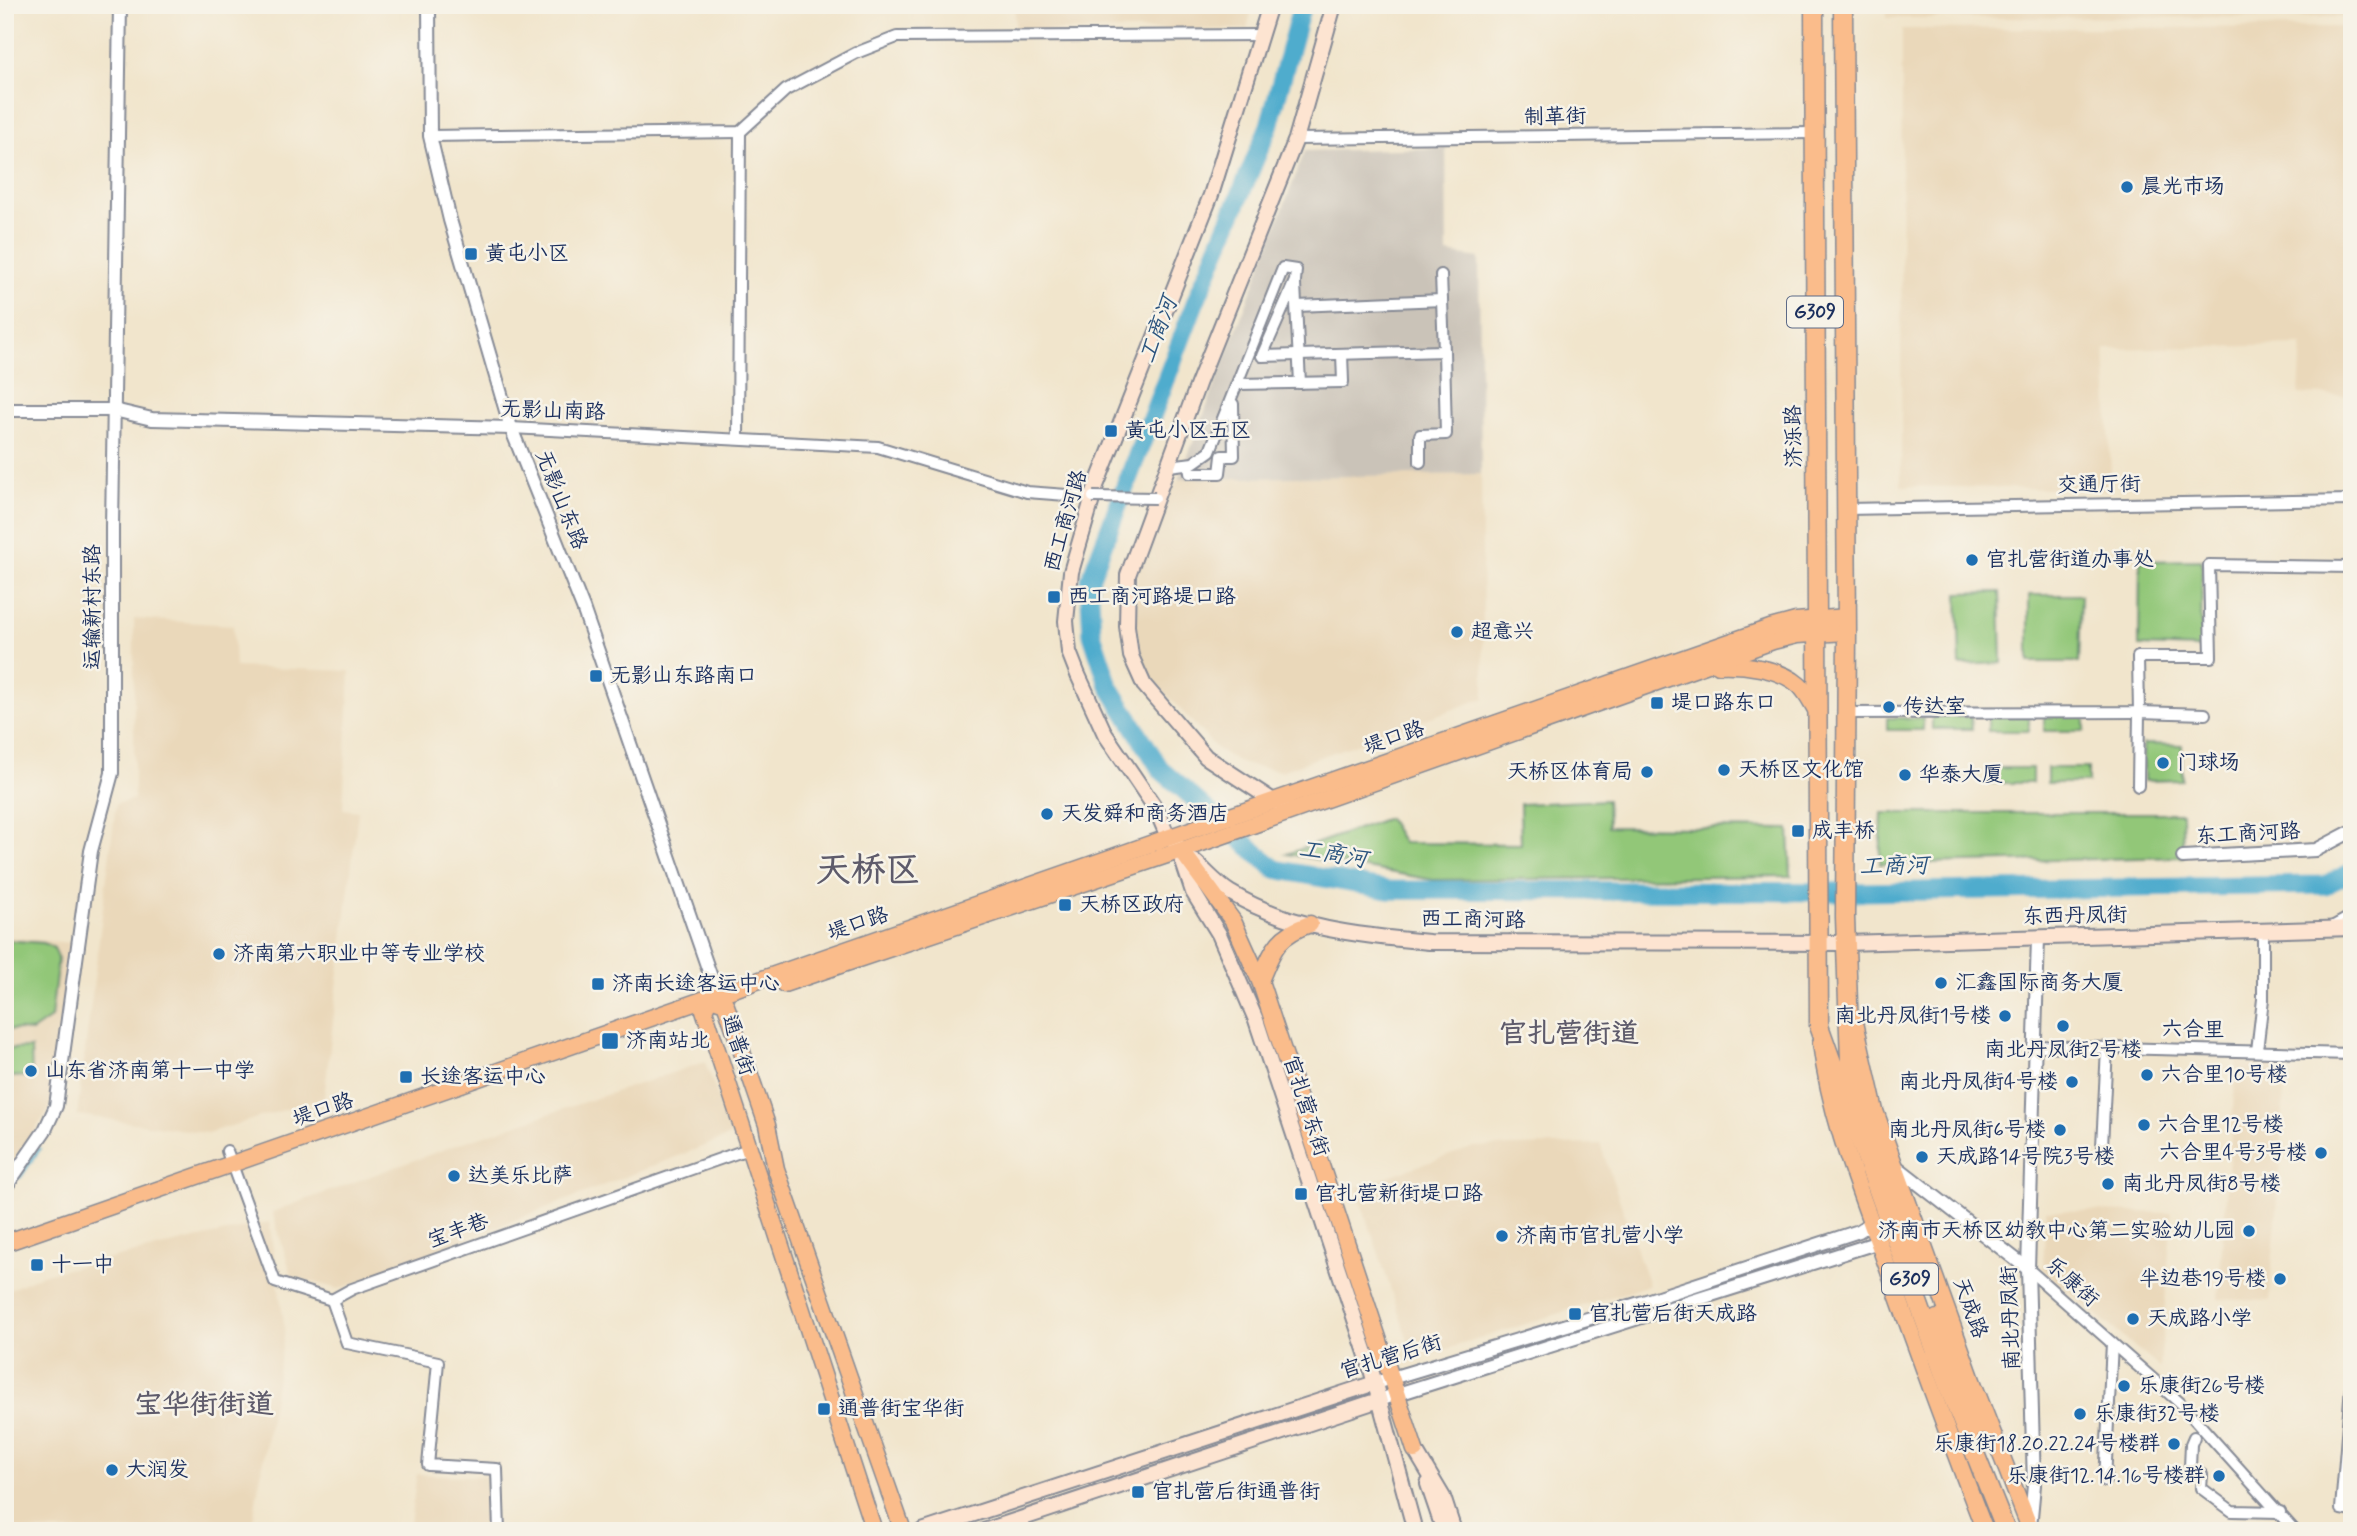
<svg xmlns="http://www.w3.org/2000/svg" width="2357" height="1536" font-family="Mynerve,'LXGW WenKai TC',sans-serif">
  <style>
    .built { fill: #ead8ba }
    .industrial { fill: #cac3b8 }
    .green { fill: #92c778; stroke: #567b6b; stroke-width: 2 }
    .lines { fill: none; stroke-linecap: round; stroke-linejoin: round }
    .stream { stroke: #4faccd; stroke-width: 3.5 }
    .river { stroke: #4faccd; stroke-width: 19 }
    .minor-casing { stroke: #868a95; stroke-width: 14 }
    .tertiary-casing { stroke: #868a95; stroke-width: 16 }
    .secondary-casing { stroke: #868a95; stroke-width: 18 }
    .primary-casing { stroke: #868a95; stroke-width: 19 }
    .trunk-casing { stroke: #868a95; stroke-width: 21 }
    .minor { stroke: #fff; stroke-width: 10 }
    .tertiary { stroke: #fff; stroke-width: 12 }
    .secondary { stroke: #fde4d1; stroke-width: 14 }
    .primary { stroke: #fabc8b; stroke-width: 16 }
    .trunk { stroke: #fabc8b; stroke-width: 18 }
    .minor-bridge-casing { stroke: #868a95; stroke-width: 14; stroke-linecap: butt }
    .minor-bridge { stroke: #fff; stroke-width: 10 }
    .poi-dot { fill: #1f6fb2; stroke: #f7f3e8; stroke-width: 2.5 }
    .labels { text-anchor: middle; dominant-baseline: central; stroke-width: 5; stroke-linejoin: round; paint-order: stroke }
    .shield { fill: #f7f3e8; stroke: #5d6a87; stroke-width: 2 }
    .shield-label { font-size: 19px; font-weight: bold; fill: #1b2f5e }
    .street-label { font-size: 21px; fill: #1b2f5e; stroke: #f7f3e8 }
    .poi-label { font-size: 21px; fill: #1b2f5e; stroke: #f7f3e8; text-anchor: start }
    .water-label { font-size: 23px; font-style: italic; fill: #2b547f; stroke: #f7f3e8 }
    .district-label { font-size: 28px; font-weight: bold; fill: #5e5b6b; stroke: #f7f3e8 }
    .town-label { font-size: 35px; font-weight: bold; fill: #5e5b6b; stroke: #f7f3e8 }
  </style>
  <rect width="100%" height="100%" fill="#f7f3e8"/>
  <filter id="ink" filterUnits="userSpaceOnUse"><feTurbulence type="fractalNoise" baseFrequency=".0143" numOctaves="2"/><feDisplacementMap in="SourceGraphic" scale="14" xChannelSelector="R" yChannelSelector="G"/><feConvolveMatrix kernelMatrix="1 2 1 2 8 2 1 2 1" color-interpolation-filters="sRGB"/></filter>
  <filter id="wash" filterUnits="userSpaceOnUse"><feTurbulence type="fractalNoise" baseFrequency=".00686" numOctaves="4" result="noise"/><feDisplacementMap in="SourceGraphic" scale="28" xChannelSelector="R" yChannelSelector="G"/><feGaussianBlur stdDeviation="1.57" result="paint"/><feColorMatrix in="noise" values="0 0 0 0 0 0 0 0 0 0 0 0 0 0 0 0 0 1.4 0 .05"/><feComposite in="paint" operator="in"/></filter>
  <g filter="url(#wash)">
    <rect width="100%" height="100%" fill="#f1e5cc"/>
    <g class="built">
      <polygon points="1015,5 1253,5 1247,29 1015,31"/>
      <polygon points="1886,5 2352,5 2352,17 1887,18"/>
      <polygon points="2352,27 2352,396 2299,394 2302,345 2105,349 2112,490 1901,486 1902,29"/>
      <polygon points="1481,474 1484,698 1281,771 1243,764 1218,750 1145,671 1135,625 1137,574 1160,505 1179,479"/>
      <polygon points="134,619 233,625 235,667 350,671 343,809 358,811 324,1098 207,1133 77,1115 116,804 134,799"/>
      <polygon points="5,937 71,943 52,1105 5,1175"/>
      <polygon points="2237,1057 2285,1057 2281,1163 2269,1301 2218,1299"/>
      <polygon points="705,1062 732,1135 339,1289 292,1276 272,1212 467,1141"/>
      <polygon points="1600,1144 1649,1285 1434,1353 1409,1343 1356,1187 1474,1147"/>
      <polygon points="2046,1210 2172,1213 2160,1368 2043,1270"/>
      <polygon points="269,1222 285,1330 251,1531 5,1531 5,1292 41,1275"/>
      <polygon points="417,1474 494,1477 493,1531 409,1531"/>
    </g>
    <polygon class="industrial" points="1446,148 1447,253 1479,258 1481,474 1179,479 1305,151"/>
    <g class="green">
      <polygon points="2202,560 2201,648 2139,646 2140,561"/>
      <polygon points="2000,592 2002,663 1960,665 1958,593"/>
      <polygon points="2029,595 2081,595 2079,662 2029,662"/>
      <rect x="1988" y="716" width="41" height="15"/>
      <rect x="2044" y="716" width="41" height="15"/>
      <polygon points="1932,717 1971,717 1972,729 1932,729"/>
      <rect x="1887" y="718" width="36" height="12"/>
      <polygon points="2143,744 2182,745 2182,780 2144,781"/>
      <rect x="1991" y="768" width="41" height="15"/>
      <rect x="2047" y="768" width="41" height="15"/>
      <polygon points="1607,800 1608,827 1789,829 1791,876 1433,880 1287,854 1388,818 1403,843 1521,844 1520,804"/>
      <polygon points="1882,813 2182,813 2183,857 1880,864"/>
      <polygon points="5,940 44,943 54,948 58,958 51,1018 32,1031 5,1029"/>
      <polygon points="31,1048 32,1076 5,1077 5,1049"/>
    </g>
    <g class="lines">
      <polyline class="stream" points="20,1177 39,1149"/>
      <polyline class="river" points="1302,5 1269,126 1195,303 1089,582 1092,634 1109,686 1161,770 1275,869 1388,890 1857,892 2325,885 2352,872"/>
    </g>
  </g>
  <g filter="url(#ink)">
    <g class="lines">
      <defs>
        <g id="minor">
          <polyline points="430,136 740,132 786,90 856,53 897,37 1262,35"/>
          <polyline points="1296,139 1813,133"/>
          <polyline points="1441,275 1444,351"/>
          <polyline points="1295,284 1300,383"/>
          <polyline points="1297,306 1442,300"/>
          <polyline points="1238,384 1343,382 1342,354"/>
          <polyline points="511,428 878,447 1027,492 1093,497"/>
          <polyline points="738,439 740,132"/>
          <polyline points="1189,464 1190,473 1220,473 1222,456 1234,456 1233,404"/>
          <polyline points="1169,466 1193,463 1210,451 1283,268 1296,270 1295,281 1262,356 1444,351 1446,434 1420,435 1420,462"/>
          <polyline points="1846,509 2352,500"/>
          <polyline points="1847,713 2139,712 2138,657 2211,657 2209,565 2352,567"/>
          <polyline points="2138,786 2139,712 2205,714"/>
          <polyline points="2033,1046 2352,1054"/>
          <polyline points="2257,1051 2263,999 2263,931"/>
          <polyline points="2350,1053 2352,1013"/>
          <polyline points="2102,1146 2107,1048"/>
          <polyline points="227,1151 275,1282 332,1300 352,1289 751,1148"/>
          <polyline points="2028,1269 2180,1403 2295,1531"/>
          <polyline points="332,1300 347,1343 438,1362 428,1465 497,1469 499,1531"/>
          <polyline points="2352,1374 2341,1509 2352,1511"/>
          <polyline points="2194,1437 2191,1444 2190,1467 2202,1475 2201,1488 2232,1511 2280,1512"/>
          <polyline points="2105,1481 2112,1343"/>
        </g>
        <g id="tertiary">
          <polyline points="429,5 430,136 450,220 511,428 583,608 712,980 710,998"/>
          <polyline points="5,410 114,410 152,419 511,428"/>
          <polyline points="2183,857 2316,850 2352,831"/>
          <polyline points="2334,927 2352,917"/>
          <polyline points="1897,1167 2028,1269"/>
          <polyline points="5,1188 45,1130 56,1106 91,851 112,773 112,527 120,5"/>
          <polyline points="1375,1383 1640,1303 1859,1231 1871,1223"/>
          <polyline points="1379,1400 1879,1242"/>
          <polyline points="2030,1528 2034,1485 2028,1269 2038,938"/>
        </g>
        <g id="secondary">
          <polyline points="1281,806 1206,757 1144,685 1131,656 1127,626 1128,575 1198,384 1296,139 1334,5"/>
          <polyline points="1177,845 1168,837 1156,809 1105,734 1078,675 1069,652 1066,621 1071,572 1096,486 1211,195 1270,5"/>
          <polyline points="1182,859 1193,892 1219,934 1256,1020 1369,1362 1415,1531"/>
          <path d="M1194 861C1206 871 1217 885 1231 893 1290 929 1362 936 1429 942L1845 943 2352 928"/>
          <polyline points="1415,1450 1443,1497 1454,1531"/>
          <polyline points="1428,1484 1443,1528"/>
          <polyline points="922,1531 1375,1383"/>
          <polyline points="984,1531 1379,1400"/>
        </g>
        <g id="primary">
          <path d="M1719 665C1743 664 1780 668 1799 685 1807 692 1812 704 1818 713"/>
          <polyline points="1186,857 1233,921 1260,981 1415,1450"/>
          <path d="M1260 981C1273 950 1276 936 1310 924"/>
          <polyline points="784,984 1182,850 1773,641 1797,635 1847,632"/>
          <polyline points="1854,1018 1875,1111 1973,1383 2031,1531"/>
          <path d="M1821 1043C1830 1116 1857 1183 1882 1252 1915 1345 1949 1438 1985 1531"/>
          <polyline points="5,1243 1770,628 1796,621 1847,617"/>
          <polyline points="874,1531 704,1010 710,998 725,1003 729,1014 767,1125 776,1169 903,1531"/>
        </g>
        <g id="trunk">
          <polyline points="1814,5 1819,1026 1950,1391 2006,1531"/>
          <polyline points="1843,5 1847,632 1845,917 1850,1061 1860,1105 1917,1266"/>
          <polyline points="1937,1319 1977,1427"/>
        </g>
      </defs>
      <use href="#minor" class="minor-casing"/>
      <use href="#tertiary" class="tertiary-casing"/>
      <use href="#secondary" class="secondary-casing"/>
      <use href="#primary" class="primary-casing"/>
      <use href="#trunk" class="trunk-casing"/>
      <use href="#minor" class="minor"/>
      <use href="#tertiary" class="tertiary"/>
      <use href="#secondary" class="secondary"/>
      <use href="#primary" class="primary"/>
      <use href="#trunk" class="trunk"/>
      <defs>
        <polyline id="minor-bridge" points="1093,497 1155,498"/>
      </defs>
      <use href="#minor-bridge" class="minor-bridge-casing"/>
      <use href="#minor-bridge" class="minor-bridge"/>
    </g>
  </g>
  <g class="poi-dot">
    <circle cx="2127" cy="187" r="7"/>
    <rect x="464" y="247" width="14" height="14" rx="3.5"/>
    <rect x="1104" y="424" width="14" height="14" rx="3.5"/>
    <circle cx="1972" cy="560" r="7"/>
    <rect x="1047" y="590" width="14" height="14" rx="3.5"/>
    <circle cx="1457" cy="632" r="7"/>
    <rect x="589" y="669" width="14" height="14" rx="3.5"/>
    <rect x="1650" y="696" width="14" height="14" rx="3.5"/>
    <circle cx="1889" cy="707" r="7"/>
    <circle cx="2163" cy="763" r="7"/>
    <circle cx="1724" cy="770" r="7"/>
    <circle cx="1647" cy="772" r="7"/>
    <circle cx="1905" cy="775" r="7"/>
    <circle cx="1047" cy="814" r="7"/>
    <rect x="1791" y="824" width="14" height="14" rx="3.5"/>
    <rect x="1058" y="898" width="14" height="14" rx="3.5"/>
    <circle cx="219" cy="954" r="7"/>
    <circle cx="1941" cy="983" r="7"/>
    <rect x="591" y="977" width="14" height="14" rx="3.5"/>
    <circle cx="2005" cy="1016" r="7"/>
    <circle cx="2063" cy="1026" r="7"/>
    <rect x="601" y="1032" width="18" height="18" rx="3.5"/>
    <circle cx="31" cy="1071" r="7"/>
    <circle cx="2147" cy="1075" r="7"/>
    <rect x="399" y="1070" width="14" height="14" rx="3.5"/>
    <circle cx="2072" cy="1082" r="7"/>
    <circle cx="2144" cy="1125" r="7"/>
    <circle cx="2060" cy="1130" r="7"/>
    <circle cx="2321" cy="1153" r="7"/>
    <circle cx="1922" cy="1157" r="7"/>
    <circle cx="454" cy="1176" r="7"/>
    <circle cx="2108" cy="1184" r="7"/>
    <rect x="1294" y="1187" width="14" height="14" rx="3.5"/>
    <circle cx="2249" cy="1231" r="7"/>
    <circle cx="1502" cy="1236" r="7"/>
    <rect x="30" y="1258" width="14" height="14" rx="3.5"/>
    <circle cx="2280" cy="1279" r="7"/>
    <rect x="1568" y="1307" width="14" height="14" rx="3.5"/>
    <circle cx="2133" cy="1319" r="7"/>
    <circle cx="2124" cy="1386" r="7"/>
    <rect x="817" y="1402" width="14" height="14" rx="3.5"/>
    <circle cx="2080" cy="1414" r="7"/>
    <circle cx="2174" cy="1444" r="7"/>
    <circle cx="112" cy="1470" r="7"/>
    <circle cx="2219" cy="1476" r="7"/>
    <rect x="1131" y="1485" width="14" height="14" rx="3.5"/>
  </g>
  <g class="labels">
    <g class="shield">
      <rect x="1787" y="296.5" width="56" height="31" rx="5"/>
      <rect x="1882" y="1263.5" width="56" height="31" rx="5"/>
    </g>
    <g class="shield-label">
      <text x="1815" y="312">G309</text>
      <text x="1910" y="1279">G309</text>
    </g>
    <g class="street-label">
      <text transform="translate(1555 117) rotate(-1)">制革街</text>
      <text transform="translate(553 411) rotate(2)">无影山南路</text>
      <text transform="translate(1794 436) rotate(-91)">济泺路</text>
      <text transform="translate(2099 485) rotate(-1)">交通厅街</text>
      <text transform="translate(561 500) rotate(68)">无影山东路</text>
      <text transform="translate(1066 521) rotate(-74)">西工商河路</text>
      <text transform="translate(93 607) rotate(-90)">运输新村东路</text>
      <text transform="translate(1394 738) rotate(-19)">堤口路</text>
      <text transform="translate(2248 834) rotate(-3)">东工商河路</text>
      <text transform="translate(2075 916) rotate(-1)">东西丹凤街</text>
      <text transform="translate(1473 920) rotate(1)">西工商河路</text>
      <text transform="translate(858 924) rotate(-19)">堤口路</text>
      <text transform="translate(2193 1030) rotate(1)">六合里</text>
      <text transform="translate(738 1045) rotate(72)">通普街</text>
      <text transform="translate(1306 1106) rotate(72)">官扎营东街</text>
      <text transform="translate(323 1110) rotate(-19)">堤口路</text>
      <text transform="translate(458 1231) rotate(-20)">宝丰巷</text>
      <text transform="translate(2072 1282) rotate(42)">乐康街</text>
      <text transform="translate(1970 1308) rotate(70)">天成路</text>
      <text transform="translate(2011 1318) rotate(-92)">南北丹凤街</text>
      <text transform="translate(1391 1357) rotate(-17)">官扎营后街</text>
    </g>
    <g class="poi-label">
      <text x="2141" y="187">晨光市场</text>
      <text x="485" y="254">黄屯小区</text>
      <text x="1125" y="431">黄屯小区五区</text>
      <text x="1986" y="560">官扎营街道办事处</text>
      <text x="1068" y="597">西工商河路堤口路</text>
      <text x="1471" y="632">超意兴</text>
      <text x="610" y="676">无影山东路南口</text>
      <text x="1671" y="703">堤口路东口</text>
      <text x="1903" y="707">传达室</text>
      <text x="2177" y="763">门球场</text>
      <text x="1738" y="770">天桥区文化馆</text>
      <text x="1633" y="772" text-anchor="end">天桥区体育局</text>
      <text x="1919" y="775">华泰大厦</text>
      <text x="1061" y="814">天发舜和商务酒店</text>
      <text x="1812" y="831">成丰桥</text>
      <text x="1079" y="905">天桥区政府</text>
      <text x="233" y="954">济南第六职业中等专业学校</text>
      <text x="1955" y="983">汇鑫国际商务大厦</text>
      <text x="612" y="984">济南长途客运中心</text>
      <text x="1991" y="1016" text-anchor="end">南北丹凤街1号楼</text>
      <text x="626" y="1041">济南站北</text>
      <text x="2063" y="1050" text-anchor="middle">南北丹凤街2号楼</text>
      <text x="45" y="1071">山东省济南第十一中学</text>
      <text x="2161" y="1075">六合里10号楼</text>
      <text x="420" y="1077">长途客运中心</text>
      <text x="2058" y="1082" text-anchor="end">南北丹凤街4号楼</text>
      <text x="2158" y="1125">六合里12号楼</text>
      <text x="2046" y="1130" text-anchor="end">南北丹凤街6号楼</text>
      <text x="2307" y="1153" text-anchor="end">六合里4号3号楼</text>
      <text x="1936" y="1157">天成路14号院3号楼</text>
      <text x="468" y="1176">达美乐比萨</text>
      <text x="2122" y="1184">南北丹凤街8号楼</text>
      <text x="1315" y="1194">官扎营新街堤口路</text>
      <text x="2235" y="1231" text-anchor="end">济南市天桥区幼教中心第二实验幼儿园</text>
      <text x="1516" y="1236">济南市官扎营小学</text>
      <text x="51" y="1265">十一中</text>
      <text x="2266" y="1279" text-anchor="end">半边巷19号楼</text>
      <text x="1589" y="1314">官扎营后街天成路</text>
      <text x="2147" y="1319">天成路小学</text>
      <text x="2138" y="1386">乐康街26号楼</text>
      <text x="838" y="1409">通普街宝华街</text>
      <text x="2094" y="1414">乐康街32号楼</text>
      <text x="2160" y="1444" text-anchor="end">乐康街18.20.22.24号楼群</text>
      <text x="126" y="1470">大润发</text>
      <text x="2205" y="1476" text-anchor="end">乐康街12.14.16号楼群</text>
      <text x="1152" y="1492">官扎营后街通普街</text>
    </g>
    <g class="water-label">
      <text transform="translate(1159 330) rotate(-69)">工商河</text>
      <text transform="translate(1333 855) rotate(10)">工商河</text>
      <text transform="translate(1894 867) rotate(-1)">工商河</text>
    </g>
    <g class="district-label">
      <text x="1569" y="1034">官扎营街道</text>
      <text x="204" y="1405">宝华街街道</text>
    </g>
    <g class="town-label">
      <text x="868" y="871">天桥区</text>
    </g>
  </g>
  <rect width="2357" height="1536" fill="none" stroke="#f7f3e8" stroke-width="28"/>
</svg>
